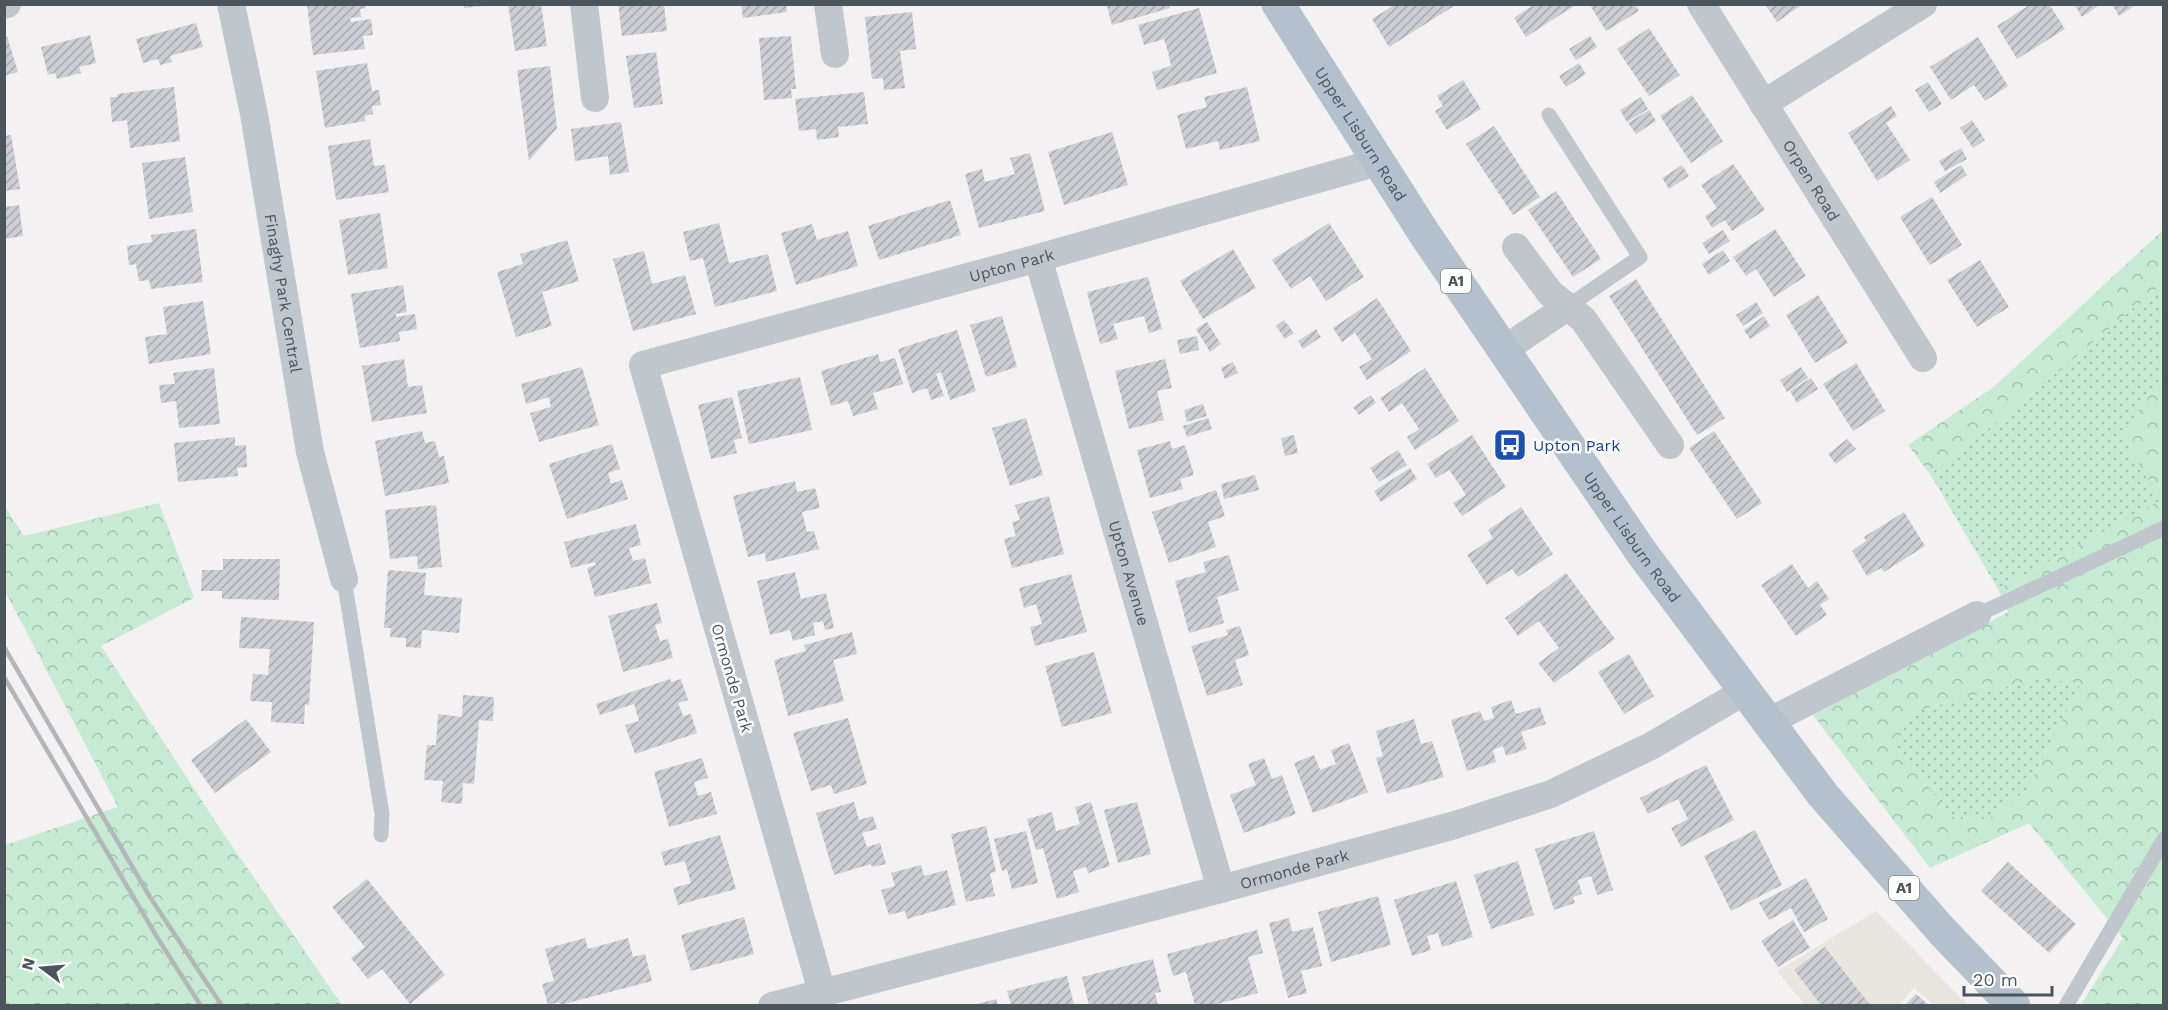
<svg xmlns="http://www.w3.org/2000/svg" width="2168" height="1010" font-family="'Work Sans',sans-serif">
  <style>
    .commercial { fill: #e9e6df }
    .grass { fill: url(#grass-dots) }
    .forest { fill: url(#forest-crowns); fill-rule: evenodd }
    .building { fill: url(#building-hatch) }
    .lines { fill: none; stroke-linecap: round; stroke-linejoin: round }
    .service { stroke: #bfc6cc; stroke-width: 15 }
    .minor { stroke: #bfc6cc; stroke-width: 28 }
    .primary { stroke: #b4c1cc; stroke-width: 33 }
    .rail { stroke: #b4b7ba; stroke-width: 4.5 }
    .labels { text-anchor: middle; dominant-baseline: central; stroke-width: 5; stroke-linejoin: round; paint-order: stroke }
    .shield { fill: #fff; stroke: #81888d; stroke-width: 1.5 }
    .shield-label { font-size: 15px; font-weight: bold; fill: #4b555c }
    .street-label { font-size: 16px; fill: #4b555c; stroke: #fff }
    .transit-label { font-size: 16px; fill: #164399; stroke: #fff; text-anchor: start }
  </style>
  <defs>
    <pattern id="grass-dots" width="8" height="8" patternUnits="userSpaceOnUse" patternTransform="scale(1.5)"><rect width="8" height="8" fill="#c6ebd2"/><path d="M2 2h.1M6 6h.1" fill="none" stroke="#a3c1ae" stroke-width="1.8" stroke-linecap="round"/></pattern>
    <pattern id="forest-crowns" width="20" height="18" patternUnits="userSpaceOnUse" patternTransform="scale(1.5)"><rect width="20" height="18" fill="#c6ebd2"/><path d="M2 6a3 3 0 1 1 6 0M12 15a3 3 0 1 1 6 0" fill="none" stroke="#a3c1ae"/></pattern>
    <pattern id="building-hatch" width="6" height="6" patternUnits="userSpaceOnUse" patternTransform="scale(1.5)"><rect width="6" height="6" fill="#ccced3"/><path d="M-1 1l2-2M0 6l6-6M5 7l2-2" fill="none" stroke="#a8aaae"/></pattern>
  </defs>
  <rect width="100%" height="100%" fill="#f3f1f1"/>
  <polygon class="commercial" points="1876,911 1968,1005 1934,1005 1914,988 1899,1005 1805,1005 1777,971"/>
  <g class="grass">
    <polygon points="2158,287 2163,335 2163,376 2122,435 2162,500 1998,589 1930,474 2020,404"/>
    <polygon points="2037,679 2082,682 2027,790 1991,817 1953,817 1897,748 1909,713"/>
  </g>
  <g class="forest">
    <polygon points="2163,230 2163,335 2157,288 2020,404 1930,474 1908,445 1995,386"/>
    <path d="M2163 376V1005H2081L2123 938 2029 823 1930 868 1813 715 2008 612 1998 589 2161 500 2121 435ZM2037 679 2081 683 2027 790 1991 817H1953L1897 748 1909 713Z"/>
    <polygon points="159,503 194,598 101,646 221,830 342,1005 5,1005 5,845 118,807 5,591 5,507 24,536"/>
  </g>
  <g class="building">
    <polygon points="307,4 365,4 366,8 360,9 361,17 350,18 351,22 371,19 373,35 363,36 365,49 313,55"/>
    <polygon points="464,4 482,4 482,6 464,8"/>
    <polygon points="508,4 541,4 547,46 515,51"/>
    <polygon points="618,4 664,5 667,31 622,36"/>
    <polygon points="741,4 786,4 787,12 743,18"/>
    <polygon points="1112,4 1168,4 1170,8 1112,25 1107,6"/>
    <polygon points="1396,4 1457,4 1389,47 1372,19"/>
    <polygon points="1535,4 1577,4 1526,37 1514,18"/>
    <polygon points="1595,4 1635,4 1639,11 1606,31 1591,7"/>
    <polygon points="1765,4 1803,4 1777,22"/>
    <polygon points="2031,4 2049,4 2065,29 2017,59 1997,26"/>
    <polygon points="2074,4 2101,4 2082,17"/>
    <polygon points="2112,4 2137,4 2119,16"/>
    <polygon points="1199,8 1217,73 1157,90 1152,72 1171,66 1168,52 1164,39 1144,45 1138,25"/>
    <polygon points="912,12 916,49 900,51 905,88 884,90 883,78 872,79 865,17"/>
    <polygon points="196,23 203,47 170,56 172,62 160,65 158,59 143,63 136,39"/>
    <polygon points="1649,28 1680,75 1649,96 1617,49"/>
    <polygon points="90,35 96,63 79,67 81,73 57,79 55,73 48,75 41,47"/>
    <polygon points="7,36 18,72 4,76 4,37"/>
    <polygon points="791,36 796,89 791,89 792,98 764,100 759,38"/>
    <polygon points="1590,36 1597,47 1576,60 1569,49"/>
    <polygon points="1978,37 2008,86 1985,101 1974,85 1951,100 1930,67"/>
    <polygon points="656,52 663,104 634,108 626,56"/>
    <polygon points="367,63 372,91 379,90 381,105 372,106 373,114 365,116 365,121 325,128 316,71"/>
    <polygon points="1579,63 1586,74 1566,87 1559,76"/>
    <polygon points="550,66 557,128 529,161 517,70"/>
    <polygon points="1463,80 1481,109 1447,130 1435,111 1443,106 1437,96"/>
    <polygon points="1928,82 1942,104 1929,112 1915,90"/>
    <polygon points="174,87 180,141 130,148 127,120 112,122 110,97 117,97 117,94"/>
    <polygon points="1247,87 1260,141 1220,150 1218,141 1186,149 1177,115 1207,107 1204,97"/>
    <polygon points="864,92 868,124 838,127 839,137 817,140 816,129 799,131 795,99"/>
    <polygon points="1692,95 1723,141 1691,163 1660,116"/>
    <polygon points="1641,97 1648,109 1627,122 1620,110"/>
    <polygon points="1891,106 1897,116 1886,123 1910,160 1877,181 1848,133"/>
    <polygon points="1649,110 1656,121 1636,134 1628,123"/>
    <polygon points="1972,120 1985,140 1973,148 1960,128"/>
    <polygon points="621,122 629,172 610,175 608,156 575,161 571,129"/>
    <polygon points="1494,126 1540,197 1513,215 1466,144"/>
    <polygon points="1112,132 1128,185 1064,205 1048,152"/>
    <polygon points="11,135 20,189 4,191 4,136"/>
    <polygon points="370,139 374,166 385,165 389,192 336,200 328,146"/>
    <polygon points="1961,148 1967,159 1945,171 1939,161"/>
    <polygon points="1030,153 1045,211 979,228 965,174 982,169 985,182 1015,174 1010,158"/>
    <polygon points="185,157 193,212 149,219 142,163"/>
    <polygon points="1733,164 1765,210 1732,231 1725,220 1712,228 1705,216 1717,208 1701,185"/>
    <polygon points="1682,165 1689,176 1669,189 1662,178"/>
    <polygon points="1961,165 1967,175 1940,193 1934,182"/>
    <polygon points="1556,191 1601,259 1573,277 1528,210"/>
    <polygon points="1932,197 1962,245 1930,265 1900,217"/>
    <polygon points="950,200 961,235 879,260 868,226"/>
    <polygon points="19,205 23,236 4,239 4,207"/>
    <polygon points="380,213 388,268 348,275 339,220"/>
    <polygon points="719,223 729,263 768,254 777,291 715,307 703,258 690,261 683,232"/>
    <polygon points="1329,223 1364,277 1326,301 1310,276 1291,289 1272,260"/>
    <polygon points="812,224 817,240 848,231 858,266 796,285 781,233"/>
    <polygon points="196,229 203,282 151,289 149,280 139,281 136,264 129,265 127,246 152,242 151,235"/>
    <polygon points="1775,229 1806,276 1774,297 1756,269 1746,276 1733,257"/>
    <polygon points="1723,230 1730,241 1709,254 1702,243"/>
    <polygon points="567,240 579,281 542,292 552,326 516,337 497,272 523,264 520,254"/>
    <polygon points="1233,249 1256,288 1203,319 1180,281"/>
    <polygon points="1723,250 1730,261 1709,275 1702,264"/>
    <polygon points="644,251 652,284 685,275 696,314 633,331 613,259"/>
    <polygon points="1980,260 2009,307 1977,327 1947,280"/>
    <polygon points="1148,277 1162,329 1149,333 1144,316 1113,324 1118,339 1100,344 1087,292"/>
    <polygon points="1636,279 1725,418 1697,435 1609,296"/>
    <polygon points="403,285 407,312 396,314 396,317 415,314 417,329 399,332 400,341 360,348 351,294"/>
    <polygon points="1818,295 1848,343 1815,363 1786,315"/>
    <polygon points="1377,298 1411,351 1367,380 1359,367 1372,359 1355,333 1342,342 1333,328"/>
    <polygon points="203,301 211,354 149,364 145,337 167,334 163,307"/>
    <polygon points="1756,302 1763,313 1743,326 1736,315"/>
    <polygon points="1002,316 1017,367 986,377 970,325"/>
    <polygon points="1764,316 1770,326 1750,339 1744,330"/>
    <polygon points="1284,320 1294,333 1285,339 1276,326"/>
    <polygon points="1207,322 1221,344 1210,352 1196,329"/>
    <polygon points="1316,329 1321,337 1303,349 1298,341"/>
    <polygon points="957,330 976,391 950,400 941,372 936,374 944,396 931,400 927,388 912,393 898,349"/>
    <polygon points="1197,336 1199,350 1180,354 1177,340"/>
    <polygon points="878,354 880,362 895,358 903,384 873,393 878,409 864,413 853,416 848,401 831,406 821,371"/>
    <polygon points="404,359 408,387 422,385 427,413 372,422 362,366"/>
    <polygon points="1165,359 1172,388 1157,391 1164,420 1129,429 1115,371"/>
    <polygon points="1233,362 1238,373 1225,379 1221,368"/>
    <polygon points="1856,363 1885,411 1853,431 1823,384"/>
    <polygon points="582,367 599,425 539,442 530,413 551,407 549,397 526,404 521,384"/>
    <polygon points="1801,367 1808,378 1787,392 1780,380"/>
    <polygon points="214,368 220,424 179,428 176,401 161,403 159,385 175,384 173,373"/>
    <polygon points="1425,368 1459,421 1415,450 1407,437 1419,429 1402,403 1389,412 1380,398"/>
    <polygon points="800,377 812,430 749,444 737,391"/>
    <polygon points="1811,378 1818,389 1797,403 1790,391"/>
    <polygon points="1371,395 1376,403 1359,415 1353,407"/>
    <polygon points="732,397 742,438 734,440 737,453 711,459 698,405"/>
    <polygon points="1203,404 1207,416 1187,422 1184,410"/>
    <polygon points="1026,418 1043,475 1010,486 992,428"/>
    <polygon points="1208,418 1212,429 1187,437 1183,426"/>
    <polygon points="422,431 425,443 435,441 439,457 444,456 449,483 385,496 375,441"/>
    <polygon points="1714,431 1762,503 1737,519 1689,448"/>
    <polygon points="1294,435 1298,453 1285,456 1281,438"/>
    <polygon points="1472,435 1506,487 1462,516 1453,503 1466,495 1457,481 1449,470 1436,478 1427,464"/>
    <polygon points="235,437 235,446 246,445 247,467 237,468 238,476 178,482 174,443"/>
    <polygon points="1847,439 1856,449 1836,464 1828,454"/>
    <polygon points="1170,441 1172,449 1185,445 1194,475 1180,479 1183,489 1150,498 1137,450"/>
    <polygon points="612,444 620,469 608,473 611,484 622,480 628,499 567,519 549,464"/>
    <polygon points="1398,450 1407,465 1379,482 1370,468"/>
    <polygon points="1410,468 1417,479 1381,502 1374,491"/>
    <polygon points="1255,475 1259,490 1224,499 1221,484"/>
    <polygon points="795,481 797,492 815,488 820,508 802,512 807,532 814,531 819,549 766,562 765,553 748,557 733,496"/>
    <polygon points="1216,490 1225,516 1208,522 1216,547 1169,563 1152,512"/>
    <polygon points="1049,496 1064,554 1012,568 1004,539 1016,536 1012,522 1020,520 1015,505"/>
    <polygon points="436,505 442,567 418,569 417,556 390,559 385,510"/>
    <polygon points="1521,507 1553,554 1518,577 1512,569 1487,585 1467,555 1493,538 1488,530"/>
    <polygon points="1904,512 1925,546 1884,572 1881,568 1867,576 1852,551 1866,541 1864,537"/>
    <polygon points="636,524 641,545 629,548 633,561 645,558 651,583 595,597 587,568 596,565 595,562 571,568 564,542"/>
    <polygon points="1229,555 1239,590 1217,597 1224,623 1189,633 1175,581 1206,572 1203,562"/>
    <polygon points="223,559 280,559 279,600 222,599 222,591 201,591 202,570 223,570"/>
    <polygon points="1792,564 1808,588 1817,581 1829,599 1820,605 1827,615 1796,636 1761,585"/>
    <polygon points="388,570 426,573 424,595 462,598 459,633 422,630 421,648 406,647 406,638 390,637 391,628 384,628"/>
    <polygon points="795,572 801,599 826,593 834,628 825,630 823,621 813,623 815,635 793,641 790,630 770,635 757,581"/>
    <polygon points="1566,573 1615,639 1554,683 1538,663 1559,648 1539,621 1518,636 1505,618"/>
    <polygon points="1071,574 1087,632 1035,646 1030,627 1042,624 1036,604 1024,608 1019,588"/>
    <polygon points="657,603 662,623 655,625 660,641 668,639 673,658 623,672 608,616"/>
    <polygon points="241,617 314,622 309,705 305,704 304,724 271,722 272,702 250,701 253,674 268,675 270,649 239,648"/>
    <polygon points="1240,626 1249,655 1235,660 1243,685 1207,696 1191,646 1228,635 1226,630"/>
    <polygon points="852,632 857,654 833,660 844,701 788,716 774,660 806,651 804,645"/>
    <polygon points="1094,652 1112,713 1062,727 1045,666"/>
    <polygon points="1629,654 1654,696 1624,714 1598,672"/>
    <polygon points="670,679 671,682 681,679 688,700 678,703 683,716 691,714 697,733 635,754 625,725 639,721 634,704 600,715 596,704"/>
    <polygon points="463,695 494,697 493,721 479,720 474,784 463,783 462,804 441,802 443,781 424,780 427,745 436,745 438,714 462,717"/>
    <polygon points="1511,700 1516,714 1540,707 1546,724 1521,732 1527,749 1506,756 1503,746 1493,750 1496,762 1467,771 1451,720 1480,711 1484,721 1494,718 1491,707"/>
    <polygon points="848,718 867,784 834,794 831,785 811,791 793,733"/>
    <polygon points="246,719 271,752 215,793 191,760"/>
    <polygon points="1414,719 1421,744 1432,741 1444,777 1387,794 1376,758 1383,756 1376,731"/>
    <polygon points="1349,743 1368,792 1313,813 1294,763 1314,755 1320,770 1336,764 1331,750"/>
    <polygon points="702,758 708,778 694,782 698,796 711,792 717,814 669,827 654,772"/>
    <polygon points="1264,758 1272,779 1282,775 1296,814 1244,833 1230,795 1256,785 1248,764"/>
    <polygon points="1706,765 1734,820 1681,847 1671,828 1688,819 1678,799 1648,814 1640,798"/>
    <polygon points="854,802 859,820 873,816 877,829 862,833 867,847 880,843 886,864 872,867 871,864 834,875 816,813"/>
    <polygon points="1091,802 1110,866 1088,873 1086,867 1073,871 1079,892 1057,899 1043,848 1036,850 1027,819 1052,812 1056,831 1080,824 1075,807"/>
    <polygon points="1137,802 1151,854 1118,863 1104,810"/>
    <polygon points="986,826 996,872 990,873 995,896 966,902 951,834"/>
    <polygon points="1755,830 1782,885 1731,911 1704,856"/>
    <polygon points="1026,831 1038,883 1012,889 1007,869 1002,871 994,839"/>
    <polygon points="1594,831 1613,890 1597,895 1591,876 1578,880 1582,894 1573,897 1575,903 1554,910 1535,849"/>
    <polygon points="720,835 736,889 678,905 673,888 691,883 685,861 665,866 661,852"/>
    <polygon points="1518,861 1534,915 1491,929 1474,875"/>
    <polygon points="2008,862 2076,924 2049,953 1981,891"/>
    <polygon points="921,865 924,876 947,870 956,905 907,919 905,911 889,915 881,890 895,886 891,873"/>
    <polygon points="1806,878 1828,919 1804,932 1791,908 1769,920 1759,903"/>
    <polygon points="367,879 445,975 410,1004 382,969 368,979 351,958 365,947 332,907"/>
    <polygon points="1456,881 1473,937 1442,947 1438,933 1427,936 1431,950 1412,956 1394,900"/>
    <polygon points="1378,896 1391,945 1331,962 1318,912"/>
    <polygon points="744,917 754,954 691,971 681,935"/>
    <polygon points="1289,918 1292,932 1313,927 1322,966 1301,971 1307,993 1288,998 1269,923"/>
    <polygon points="1793,920 1810,948 1778,967 1761,941"/>
    <polygon points="1257,930 1263,953 1248,957 1258,993 1214,1005 1195,1005 1186,972 1173,976 1167,954"/>
    <polygon points="585,938 588,949 628,938 633,957 645,954 652,981 560,1005 559,1002 548,1005 542,984 554,981 545,949"/>
    <polygon points="1825,947 1870,1005 1821,1005 1794,970"/>
    <polygon points="1153,959 1161,992 1155,993 1158,1005 1089,1005 1082,977"/>
    <polygon points="1067,976 1074,1005 1011,1005 1007,991"/>
    <polygon points="1916,994 1929,1005 1905,1005"/>
    <polygon points="996,999 998,1005 973,1005"/>
  </g>
  <g class="lines">
    <g class="service">
      <polyline points="1549,115 1640,257 1567,307"/>
      <polyline points="344,579 382,814 381,835"/>
      <polyline points="1977,615 2164,528"/>
      <polyline points="2066,1006 2164,839"/>
    </g>
    <g class="minor">
      <path id="s1" d="M231 4 254 114 310 452 344 579"/>
      <polyline points="584,4 595,98"/>
      <polyline points="828,4 835,54"/>
      <path id="s2" d="M1701 4 1923 358"/>
      <polyline points="4,5 7,4"/>
      <polyline points="1763,104 1923,4"/>
      <polyline points="1516,247 1550,293 1583,319 1670,445"/>
      <path id="s3" d="M1038 258 1221 889"/>
      <polyline points="1502,351 1567,307"/>
      <polyline points="1768,722 1977,615"/>
      <path id="s4" d="M822 992 643 365 1038 258 1378 162"/>
      <path id="s5" d="M772 1006 1221 889 1455 825 1551 794 1651 746 1745 691"/>
    </g>
    <path class="primary" id="s6" d="M1278 4 1426 236 1642 553 1823 795 1942 931 2014 1006"/>
    <g class="rail">
      <polyline points="4,647 150,897 222,1006"/>
      <polyline points="4,677 157,937 201,1006"/>
    </g>
  </g>
  <defs>
    <symbol id="bus-square" viewBox="-11 -11 22 22"><rect x="-9" y="-9" width="18" height="18" rx="4" fill="#1a4fb4" stroke="#fff"/><path d="M-5-6H5V4H4V6H2V4H-2V6H-4V4H-5ZM-3.5-4V0h7V-4ZM-3.5 1.2v1.5H-2V1.2ZM2 1.2v1.5H3.5V1.2Z" fill="#fff"/></symbol>
  </defs>
  <g fill-rule="evenodd">
    <use href="#bus-square" x="1491" y="426" width="38" height="38"/>
  </g>
  <g class="labels">
    <g class="shield">
      <rect x="1441" y="269" width="30" height="24" rx="4.5"/>
      <rect x="1889" y="876" width="30" height="24" rx="4.5"/>
    </g>
    <g class="shield-label">
      <text x="1456" y="281">A1</text>
      <text x="1904" y="888">A1</text>
    </g>
    <g class="street-label">
      <text stroke="none"><textPath href="#s6" startOffset="154">Upper Lisburn Road</textPath></text>
      <text stroke="none"><textPath href="#s2" startOffset="208">Orpen Road</textPath></text>
      <text stroke="none"><textPath href="#s4" startOffset="1034">Upton Park</textPath></text>
      <text stroke="none"><textPath href="#s1" startOffset="294">Finaghy Park Central</textPath></text>
      <text stroke="none"><textPath href="#s6" startOffset="640">Upper Lisburn Road</textPath></text>
      <text stroke="none"><textPath href="#s3" startOffset="328">Upton Avenue</textPath></text>
      <text transform="translate(732 678) rotate(74)">Ormonde Park</text>
      <text stroke="none"><textPath href="#s5" startOffset="540">Ormonde Park</textPath></text>
    </g>
    <g class="transit-label">
      <text x="1533" y="445">Upton Park</text>
    </g>
  </g>
  <rect width="2168" height="1010" fill="none" stroke="#4b555c" stroke-width="12"/>
  <g transform="translate(42 968) rotate(286)" stroke="#ffffff" stroke-width="4.5" paint-order="stroke">
  <path d="M0-4.5L10 22L0 15L-10 22Z" fill="#4b555c"/>
  <text y="-9" font-size="16" font-weight="bold" text-anchor="middle" fill="#4b555c">N</text>
  </g>
  <path d="M1964 986v9h88v-9" fill="none" stroke="#4b555c" stroke-width="3"/>
  <text x="1973" y="986" font-size="18" fill="#4b555c" stroke="#ffffff" stroke-width="4.5" paint-order="stroke">20 m</text>
</svg>
